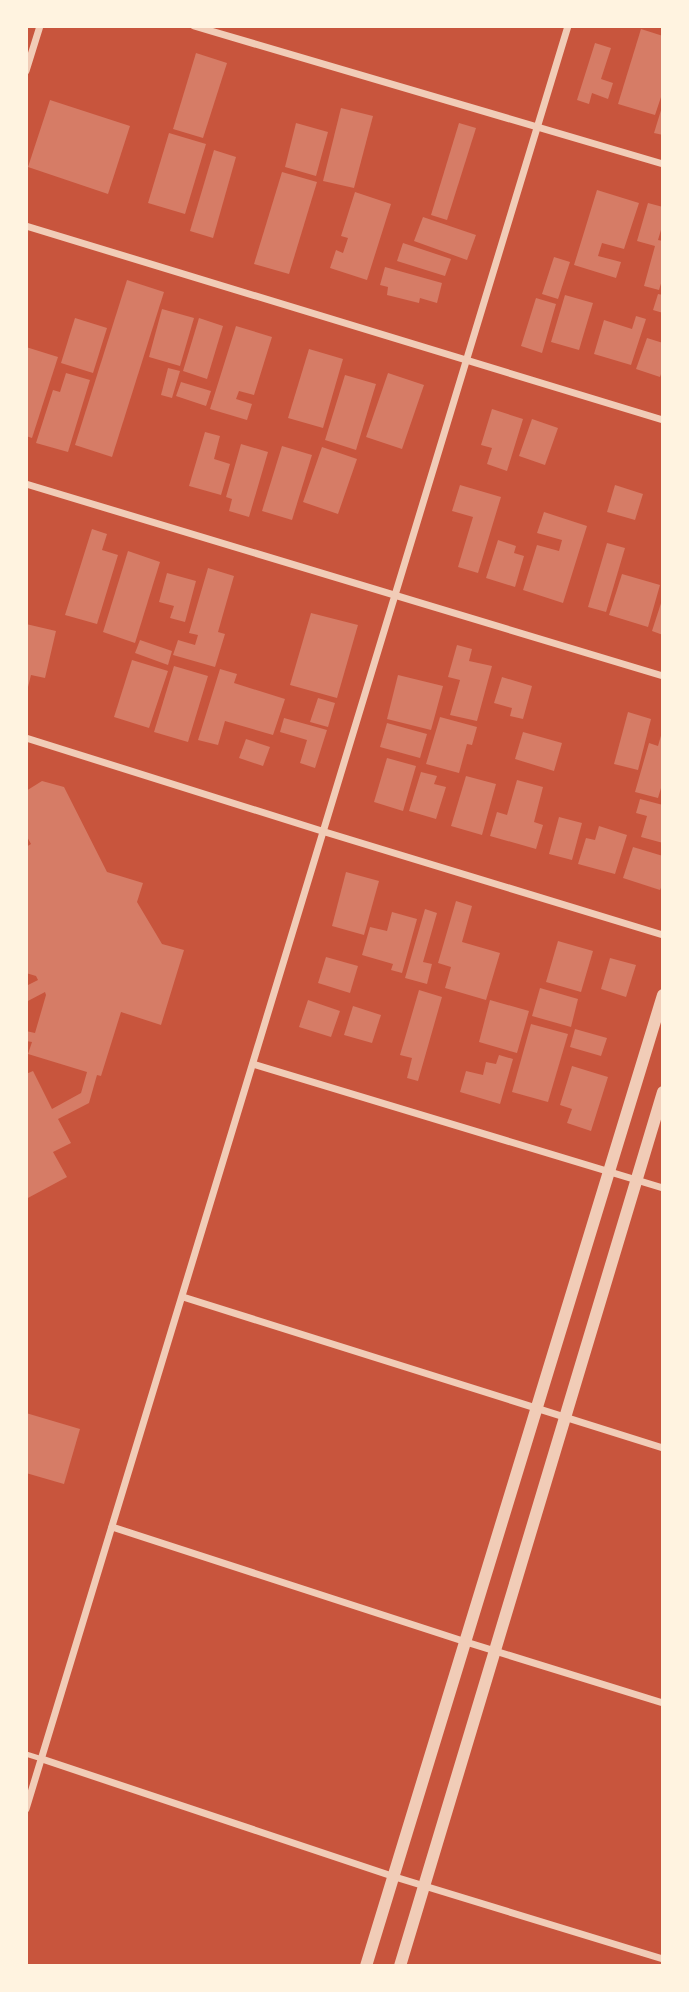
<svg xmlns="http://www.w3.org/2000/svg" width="689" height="1992" font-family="'Exo 2',sans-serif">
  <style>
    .building { fill: #d67c66 }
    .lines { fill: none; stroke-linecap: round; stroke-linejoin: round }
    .service { stroke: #f1ccb7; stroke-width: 5 }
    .minor { stroke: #f1ccb7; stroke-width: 7 }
    .tertiary { stroke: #f1ccb7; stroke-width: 12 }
  </style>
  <rect width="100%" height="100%" fill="#c8553d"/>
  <g class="building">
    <polygon points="641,29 663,36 663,91 655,115 618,104"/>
    <polygon points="595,43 611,48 601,79 613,83 608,99 592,93 589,104 577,100"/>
    <polygon points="196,53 227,63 203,138 173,129"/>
    <polygon points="50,100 130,126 108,194 28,167"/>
    <polygon points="662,107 663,107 663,135 654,133"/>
    <polygon points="341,108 373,116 354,188 323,181"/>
    <polygon points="296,123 328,132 316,176 285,167"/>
    <polygon points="459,123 476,128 447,220 431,215"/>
    <polygon points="169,133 206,144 185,214 148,203"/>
    <polygon points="214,150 236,157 213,238 190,231"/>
    <polygon points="282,172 317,182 289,274 254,264"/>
    <polygon points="597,190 639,203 624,249 602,243 598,256 621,262 616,278 574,265"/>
    <polygon points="355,192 391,204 367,280 330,268 336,250 343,253 348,238 341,236"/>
    <polygon points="648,203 663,207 663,223 658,240 663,241 663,277 659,290 644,286 655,246 637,241"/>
    <polygon points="423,217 476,235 467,260 414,241"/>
    <polygon points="403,243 451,259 445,276 397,261"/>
    <polygon points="554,257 570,262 558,299 542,294"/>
    <polygon points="385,267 442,283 437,303 420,298 419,303 387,295 388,287 380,285"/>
    <polygon points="127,280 164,292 112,457 75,445"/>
    <polygon points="658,294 663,295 663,313 653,310"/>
    <polygon points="565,295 593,303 579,350 551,342"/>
    <polygon points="536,298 556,304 542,353 521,346"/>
    <polygon points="162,309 194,318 180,366 149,357"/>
    <polygon points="636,316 646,319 631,365 594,354 604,320 632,329"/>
    <polygon points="75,318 107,328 93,373 61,363"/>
    <polygon points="199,318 223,326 207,379 183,371"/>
    <polygon points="236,326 272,337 254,395 239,391 236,399 252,404 247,420 210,409"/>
    <polygon points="647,338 663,343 663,368 660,377 636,369"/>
    <polygon points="26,347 58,357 32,438 26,436"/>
    <polygon points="309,349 343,359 323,428 288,418"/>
    <polygon points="168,368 180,371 172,398 161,395"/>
    <polygon points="66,373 90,380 68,452 36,443 53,390 60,392"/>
    <polygon points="388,373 424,385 402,449 366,437"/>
    <polygon points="345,375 376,384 356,450 325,440"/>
    <polygon points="181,382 211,391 206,406 176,396"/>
    <polygon points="492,409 523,419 507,471 487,464 492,448 481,445"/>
    <polygon points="532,419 558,428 545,465 519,456"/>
    <polygon points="205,432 220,436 214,459 230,464 221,495 189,486"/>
    <polygon points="241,444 268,452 249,517 229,511 232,499 226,497"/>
    <polygon points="282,446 312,455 292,520 262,511"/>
    <polygon points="322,447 357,459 338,514 303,502"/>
    <polygon points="460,485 501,497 478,573 458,567 473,517 452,511"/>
    <polygon points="615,485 643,494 635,520 607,512"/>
    <polygon points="544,512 587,526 563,603 523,590 537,545 559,551 562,540 537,533"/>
    <polygon points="92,529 107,534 102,550 118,555 97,624 65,615"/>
    <polygon points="498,540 516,546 514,553 524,556 515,587 486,578"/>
    <polygon points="607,543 625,548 606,612 588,607"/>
    <polygon points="128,551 160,562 135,643 103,632"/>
    <polygon points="208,568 234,576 218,632 225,634 215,667 173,655 178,640 195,645 198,635 189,633"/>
    <polygon points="167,573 196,581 185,622 170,618 174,606 159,602"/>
    <polygon points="622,574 660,585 648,627 609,615"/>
    <polygon points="663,597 663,635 652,631"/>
    <polygon points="311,613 358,625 337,698 290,685"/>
    <polygon points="26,624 56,631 45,678 31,675 28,687 26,687"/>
    <polygon points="140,640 172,651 168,665 135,653"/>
    <polygon points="457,645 472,649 469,661 492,666 477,721 450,715 460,680 448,677"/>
    <polygon points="132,660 168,671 149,728 114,717"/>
    <polygon points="174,666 208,676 188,742 154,732"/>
    <polygon points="220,669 237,674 234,683 285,699 273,735 225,721 218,745 198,740"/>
    <polygon points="398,675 443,686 431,730 387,719"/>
    <polygon points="502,677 532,686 523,719 510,716 512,708 494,703"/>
    <polygon points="318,698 335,703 328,727 310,722"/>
    <polygon points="628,712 651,719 638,770 614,764"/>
    <polygon points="440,717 477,727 472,745 467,744 459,773 426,764"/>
    <polygon points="284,718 327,730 315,768 300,763 307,740 280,732"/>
    <polygon points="387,723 427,734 420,758 380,747"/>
    <polygon points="523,732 562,743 554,771 515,759"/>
    <polygon points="662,732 663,789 661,788 658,798 635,792 649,743 658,746"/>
    <polygon points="246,739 270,747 263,766 239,758"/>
    <polygon points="387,758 416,766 403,811 374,802"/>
    <polygon points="421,772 437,776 434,784 446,787 436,819 409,811"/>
    <polygon points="466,776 496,784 482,835 451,826"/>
    <polygon points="517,780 543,787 534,822 543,825 536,849 490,836 497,812 507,815"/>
    <polygon points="42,781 64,787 107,872 143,883 137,902 162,944 184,950 161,1025 121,1012 101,1076 97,1075 89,1103 58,1119 71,1143 53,1152 67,1177 26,1199 26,1074 33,1071 52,1109 81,1093 87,1072 28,1054 32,1042 26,1041 26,1031 35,1033 46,995 45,992 26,1002 26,986 38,980 36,976 26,973 26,847 31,844 26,835 26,791"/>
    <polygon points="640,799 663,805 663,843 641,837 647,816 636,813"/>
    <polygon points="559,817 582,823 572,860 549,854"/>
    <polygon points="599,826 627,835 615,874 578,864 586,838 595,840"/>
    <polygon points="633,847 663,856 663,883 660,890 623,878"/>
    <polygon points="346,872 379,881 364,935 332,926"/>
    <polygon points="456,901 472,906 462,942 500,953 486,1000 445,988 451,967 438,963"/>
    <polygon points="425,909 437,913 423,962 432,964 427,984 405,978"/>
    <polygon points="392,912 417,919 402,973 391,970 393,964 362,955 370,927 387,931"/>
    <polygon points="558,941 593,951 581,992 546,982"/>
    <polygon points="326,957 358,966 350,993 318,983"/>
    <polygon points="610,958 636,965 626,997 601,989"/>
    <polygon points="540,988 578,999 571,1027 532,1016"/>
    <polygon points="419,990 442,997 418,1081 407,1078 412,1058 400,1055"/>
    <polygon points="308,1000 340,1011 331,1037 299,1027"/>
    <polygon points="490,1000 529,1011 517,1053 479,1042"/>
    <polygon points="353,1006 381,1015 372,1043 344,1035"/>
    <polygon points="531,1024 568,1034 548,1102 512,1092"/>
    <polygon points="575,1029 607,1038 601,1056 570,1047"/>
    <polygon points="499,1055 513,1059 500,1104 460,1092 466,1071 483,1075 486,1062 496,1064"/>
    <polygon points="572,1066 608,1077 591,1131 567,1123 572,1109 560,1105"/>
    <polygon points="26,1413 80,1429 64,1484 26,1473"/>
  </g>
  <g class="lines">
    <polyline class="service" points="26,1754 42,1759"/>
    <g class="minor">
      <polyline points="194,26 663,164"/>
      <polyline points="26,71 40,26"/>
      <polyline points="26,226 663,420"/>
      <polyline points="26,484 663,676"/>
      <polyline points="26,738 325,832 663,935"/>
      <polyline points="253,1064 663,1188"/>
      <polyline points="183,1297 663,1448"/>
      <polyline points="112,1527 466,1642 663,1703"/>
      <polyline points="42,1759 395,1877 663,1959"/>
      <polyline points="26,1809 568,26"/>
    </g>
    <g class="tertiary">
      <polyline points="366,1966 663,995"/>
      <polyline points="400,1966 663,1092"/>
    </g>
  </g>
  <rect width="689" height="1992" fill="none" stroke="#fff3e0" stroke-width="56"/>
</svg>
